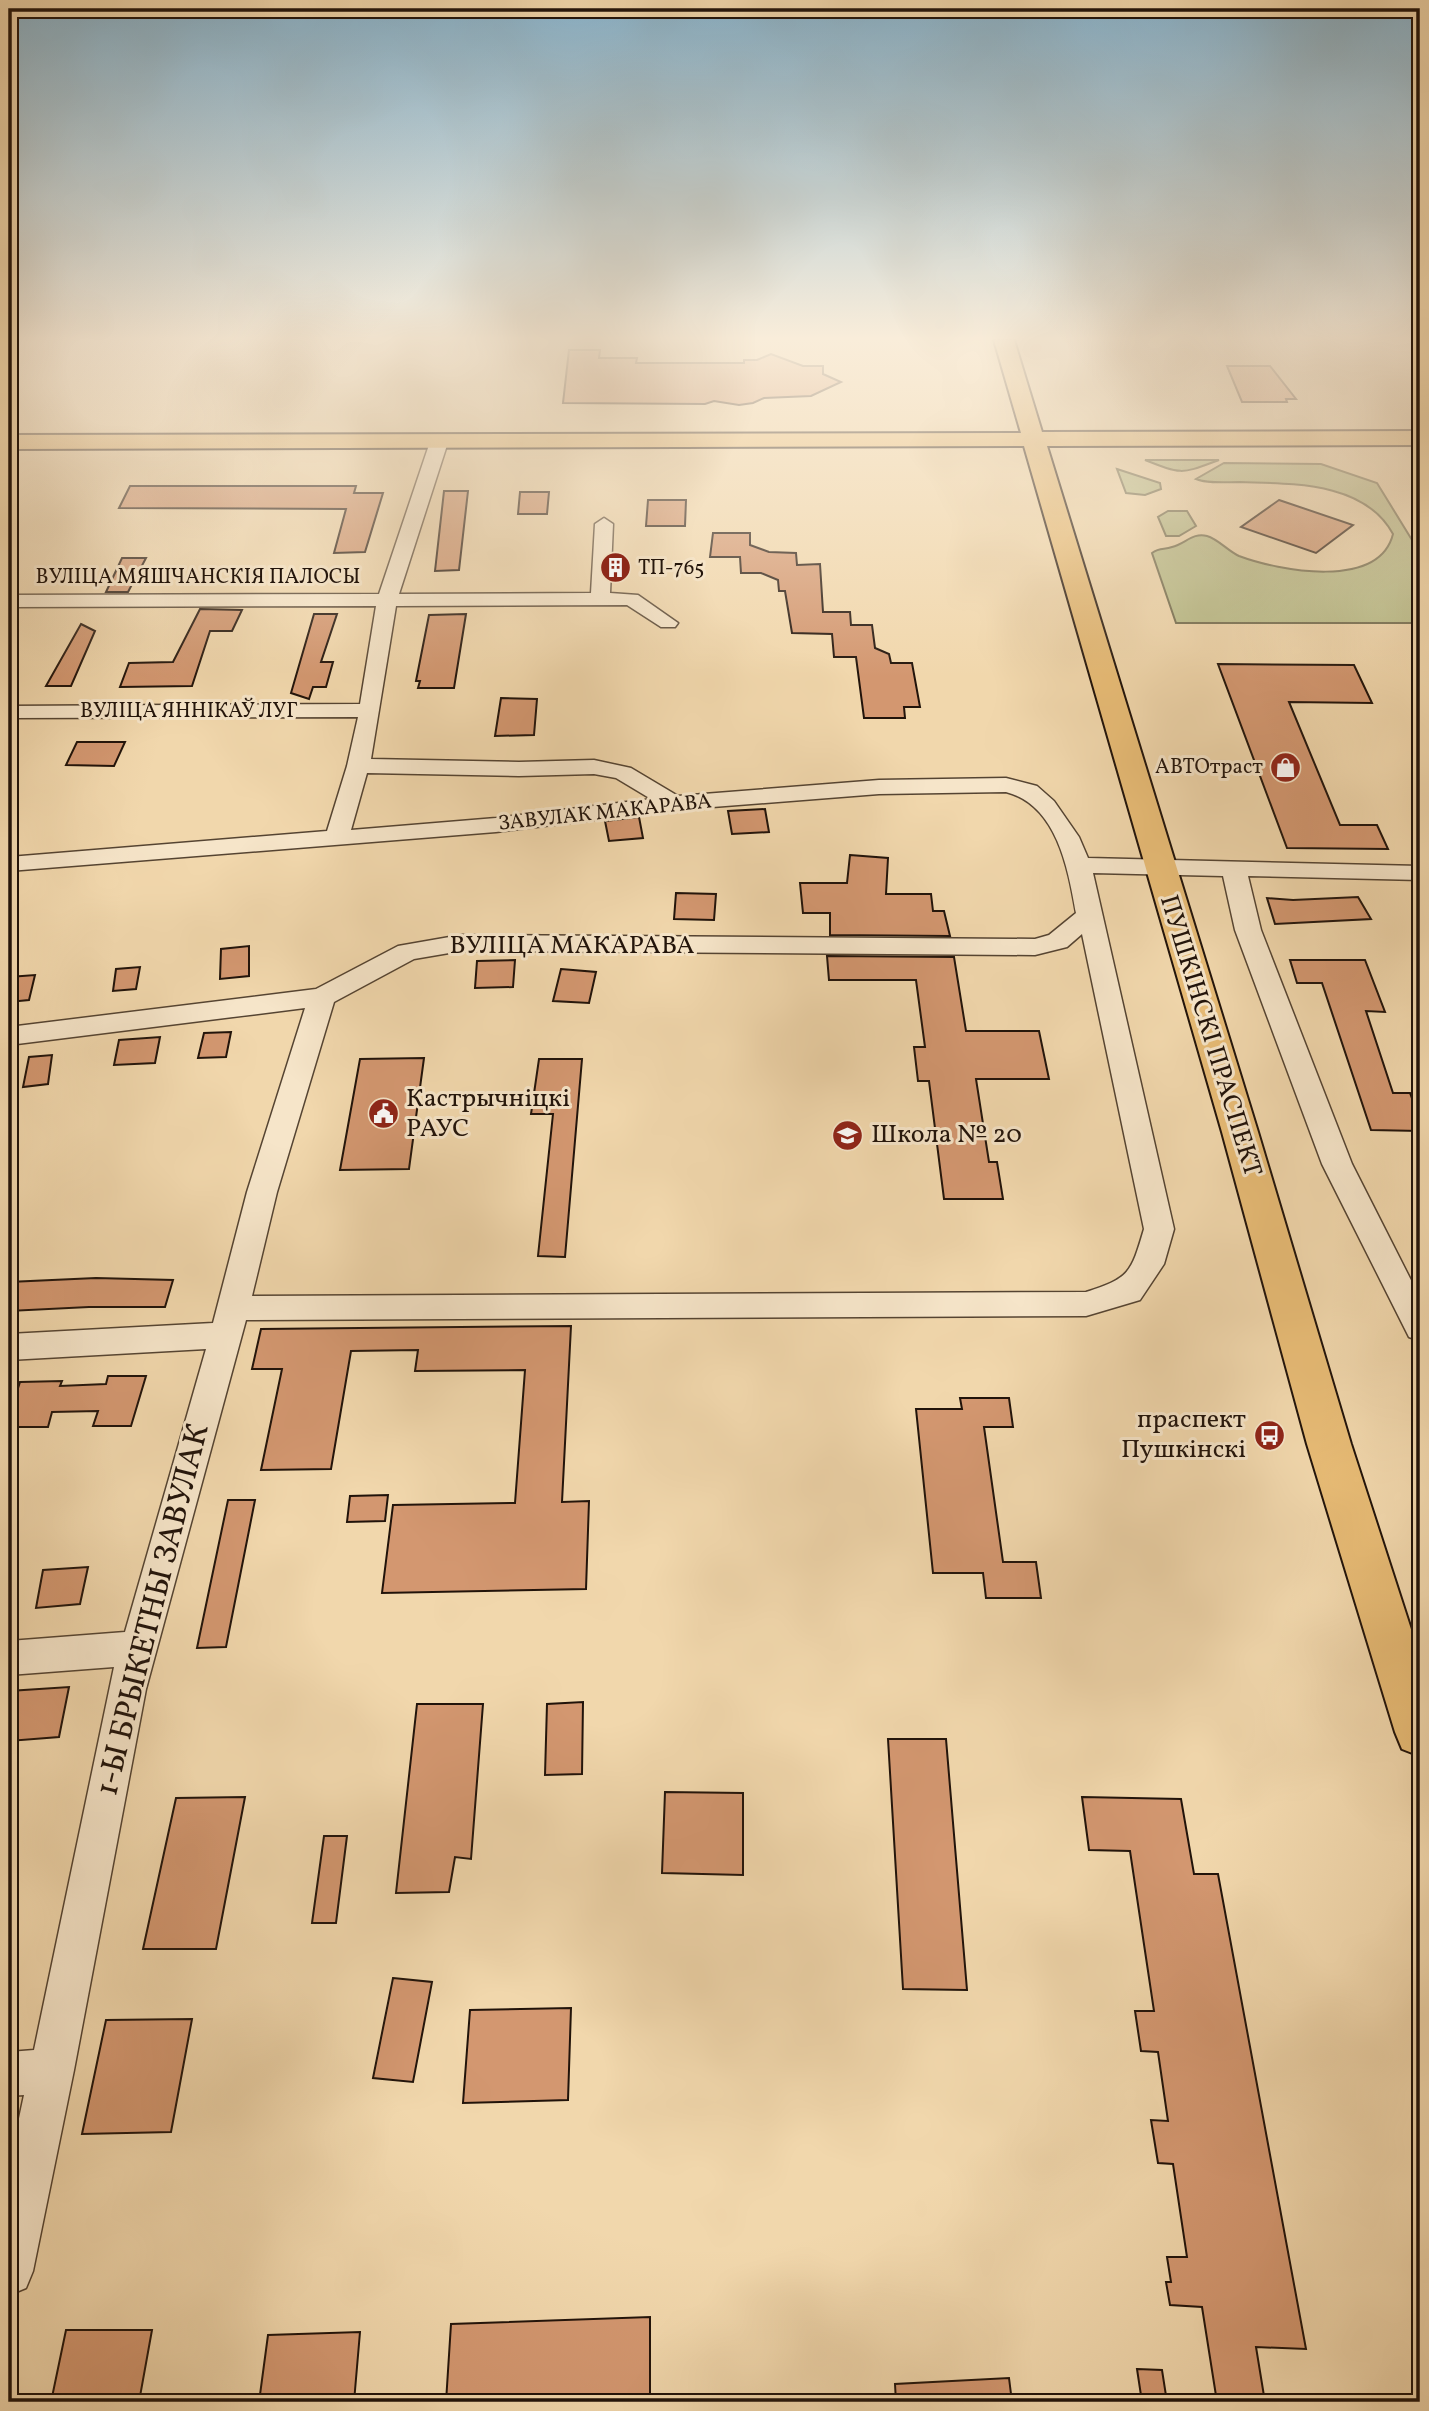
<svg xmlns="http://www.w3.org/2000/svg" width="1429" height="2411" font-family="Vollkorn,serif">
  <style>
    .green { fill: #babe89; stroke: #6e684a; stroke-width: 2 }
    .building { fill: #d39770; stroke: #21130a; stroke-width: 2 }
    .lines { fill: none; stroke-linecap: round; stroke-linejoin: round }
    .minor-casing { stroke: #554432; stroke-width: 3 }
    .major-casing { stroke: #21130a; stroke-width: 4 }
    .minor { fill: #f6e5c9; fill-rule: evenodd }
    .major { fill: #e8bc76; fill-rule: evenodd }
    .labels { text-anchor: middle; dominant-baseline: central; stroke-width: 6; stroke-linejoin: round; paint-order: stroke }
    .far-poi-label { font-size: 21px; fill: #21130a; stroke: #f6e5c9; text-anchor: start }
    .far-street-label { font-size: 21px; fill: #21130a; stroke: #f6e5c9 }
    .street-label { font-size: 26px; fill: #21130a; stroke: #f6e5c9 }
    .poi-label { font-size: 26px; fill: #21130a; stroke: #f6e5c9; text-anchor: start }
    .near-street-label { font-size: 32px; fill: #21130a; stroke: #f6e5c9 }
  </style>
  <rect width="100%" height="100%" fill="#f1d7ac"/>
  <filter id="stains"><feTurbulence type="fractalNoise" baseFrequency=".00286" numOctaves="4"/><feColorMatrix values="0 0 0 0 .2 0 0 0 0 .09 0 0 0 0 .02 0 0 0 .5 -.17"/></filter>
  <radialGradient id="worn" r=".72"><stop offset=".6" stop-color="#630" stop-opacity="0"/><stop offset="1" stop-color="#630" stop-opacity=".3"/></radialGradient>
  <g class="green">
    <path d="M1145 460H1219C1181 474 1183 475 1145 460Z"/>
    <path d="M1224 463 1321 464 1377 483 1420 553V623H1176L1152 553C1160 547 1164 550 1172 547 1185 544 1193 532 1207 536 1218 539 1228 551 1239 556 1279 571 1379 590 1393 534 1364 481 1292 484 1240 482 1226 482 1209 484 1196 479Z"/>
    <polygon points="1117,469 1160,483 1161,489 1145,495 1126,493"/>
    <polygon points="1168,511 1187,511 1196,526 1179,536 1166,536 1158,517"/>
  </g>
  <g class="building">
    <polygon points="569,350 600,350 599,358 637,358 636,363 744,363 744,360 757,360 771,354 803,366 823,366 823,374 841,382 811,396 764,398 753,403 739,405 714,401 705,404 563,403"/>
    <polygon points="1227,366 1270,366 1296,399 1286,399 1287,402 1242,402"/>
    <polygon points="130,486 356,486 354,493 383,493 365,552 334,553 346,509 119,508"/>
    <polygon points="444,491 468,491 459,570 435,571"/>
    <polygon points="520,492 549,492 547,514 518,514"/>
    <polygon points="648,500 686,500 685,526 646,526"/>
    <polygon points="1279,500 1353,525 1316,553 1241,527"/>
    <polygon points="713,533 750,533 750,545 769,552 796,553 797,565 820,564 823,612 850,612 851,625 872,625 875,648 889,654 891,663 912,663 920,707 904,707 905,718 864,718 856,657 834,657 832,634 792,633 785,591 779,591 778,580 761,573 741,573 740,557 710,557"/>
    <polygon points="122,558 146,558 128,592 106,592"/>
    <polygon points="200,609 242,610 232,631 210,631 192,686 120,687 129,663 173,662"/>
    <polygon points="314,614 337,614 321,662 333,662 326,687 313,687 309,699 291,693"/>
    <polygon points="466,614 454,688 418,688 420,681 416,681 429,615"/>
    <polygon points="81,624 95,631 71,686 46,686"/>
    <polygon points="1218,664 1354,665 1372,703 1289,702 1340,825 1377,825 1388,849 1287,848"/>
    <polygon points="501,698 537,699 534,735 495,736"/>
    <polygon points="77,742 125,742 114,766 66,765"/>
    <polygon points="765,809 769,832 732,834 728,811"/>
    <polygon points="639,817 643,838 609,841 605,821"/>
    <polygon points="850,855 888,858 886,894 931,894 933,911 944,911 950,936 830,935 830,913 803,913 800,883 847,883"/>
    <polygon points="676,893 716,894 714,920 674,919"/>
    <polygon points="1358,897 1371,919 1275,924 1267,898 1293,900"/>
    <polygon points="249,946 249,976 220,979 221,949"/>
    <polygon points="827,956 954,957 966,1031 1039,1031 1049,1079 976,1079 989,1162 997,1162 1003,1199 944,1199 929,1081 918,1081 914,1047 925,1047 916,980 829,980"/>
    <polygon points="515,960 513,987 475,988 477,961"/>
    <polygon points="1290,960 1365,960 1385,1012 1366,1011 1393,1093 1410,1093 1420,1120 1420,1131 1371,1130 1322,983 1297,983"/>
    <polygon points="140,967 136,989 113,991 116,969"/>
    <polygon points="561,969 596,972 589,1003 553,1001"/>
    <polygon points="35,975 29,1000 9,1002 9,977"/>
    <polygon points="231,1032 226,1057 198,1058 204,1033"/>
    <polygon points="160,1037 155,1063 114,1065 119,1040"/>
    <polygon points="52,1055 48,1084 23,1087 29,1057"/>
    <polygon points="424,1058 409,1169 340,1170 360,1059"/>
    <polygon points="539,1059 582,1059 565,1257 538,1256 553,1114 531,1114"/>
    <polygon points="96,1278 173,1280 165,1307 89,1307 9,1311 9,1282"/>
    <polygon points="571,1326 562,1502 589,1501 586,1589 382,1593 393,1505 515,1503 525,1370 415,1371 418,1350 351,1351 331,1469 261,1470 282,1369 252,1369 261,1329"/>
    <polygon points="108,1376 146,1376 131,1426 93,1426 98,1411 52,1412 48,1427 9,1427 9,1416 20,1382 62,1381 60,1386 106,1384"/>
    <polygon points="960,1398 1009,1398 1013,1427 984,1427 1003,1562 1036,1562 1041,1598 986,1598 983,1573 933,1573 916,1409 962,1409"/>
    <polygon points="388,1495 385,1521 347,1522 350,1496"/>
    <polygon points="228,1500 255,1500 226,1647 197,1648"/>
    <polygon points="88,1567 80,1604 36,1608 43,1570"/>
    <polygon points="69,1687 59,1737 9,1741 9,1691"/>
    <polygon points="583,1702 582,1774 545,1775 547,1704"/>
    <polygon points="417,1704 483,1704 471,1859 455,1857 449,1892 396,1893"/>
    <polygon points="888,1739 946,1739 967,1990 903,1989"/>
    <polygon points="665,1792 743,1793 743,1875 662,1873"/>
    <polygon points="245,1797 216,1949 143,1949 176,1798"/>
    <polygon points="1082,1797 1181,1799 1194,1874 1218,1874 1306,2349 1256,2347 1265,2402 1217,2402 1202,2307 1170,2305 1166,2282 1171,2282 1167,2257 1187,2257 1173,2164 1158,2163 1151,2120 1168,2121 1158,2052 1141,2051 1135,2011 1154,2011 1130,1851 1089,1850"/>
    <polygon points="324,1836 347,1836 336,1923 312,1923"/>
    <polygon points="393,1978 432,1982 413,2082 373,2078"/>
    <polygon points="571,2008 568,2100 463,2103 470,2010"/>
    <polygon points="192,2019 171,2132 82,2134 106,2020"/>
    <polygon points="650,2317 650,2402 446,2402 451,2324"/>
    <polygon points="66,2330 152,2330 139,2402 51,2402"/>
    <polygon points="360,2332 354,2402 259,2402 268,2335"/>
    <polygon points="1137,2369 1162,2370 1167,2402 1142,2402"/>
    <polygon points="1009,2378 1012,2402 896,2402 895,2384"/>
  </g>
  <g class="lines">
    <defs>
      <path id="minor" d="M439 437 448 442 399 594 591 593 595 524 604 518 613 524 610 593 638 595 678 623 675 627H661L627 605 396 606 371 759 519 762 594 760 631 768 678 796 879 780 1006 778 1037 786 1054 801 1079 837 1088 858 1420 866V880L1248 876 1261 930 1352 1164 1420 1298V1341L1409 1337 1322 1164 1235 930 1223 876 1093 873 1174 1229 1164 1264 1140 1300 1086 1316 246 1320 146 1689 74 2070 33 2271 26 2288 9 2295V2165L24 2095 9 2096V2052L34 2050 114 1667 9 1675V1641L125 1632 206 1349 9 1360V1334L213 1323 247 1192 305 1008 9 1045V1027L316 989 398 946 461 935 1035 939 1049 935 1076 913C1068 868 1057 805 1006 792L879 794 674 810 496 832 9 871V857L327 831 347 766 358 717 9 718V706L360 704 376 606 9 607V595L379 594 430 442ZM367 773 519 776 594 774 616 778 651 799 496 818 351 830ZM1082 934 1144 1229C1131 1273 1130 1278 1086 1292L252 1296 277 1192 334 1002 414 959 461 951 1035 955 1067 947Z"/>
      <polygon id="major" points="994,340 1014,340 1042,432 1420,431 1420,445 1047,446 1258,1132 1351,1444 1420,1657 1420,1756 1402,1749 1395,1732 1307,1444 1222,1132 1024,446 9,449 9,435 1021,433"/>
    </defs>
    <use href="#minor" class="minor-casing"/>
    <use href="#major" class="major-casing"/>
    <use href="#minor" class="minor"/>
    <use href="#major" class="major"/>
  </g>
  <linearGradient id="sky" x2="0" y2="1"><stop stop-color="#89b6d1"/><stop offset="0.5" stop-color="#f9edda"/><stop offset="1" stop-color="#f9edda" stop-opacity="0"/></linearGradient>
  <rect width="1429" height="677" fill="url(#sky)"/>
  <defs>
    <symbol id="building-disc" viewBox="-11 -11 22 22"><circle r="9.5" fill="#8f2418" stroke="#f6e5c9"/><path d="M-4-6H4V6H1V3H-1V6H-4ZM-2.5-4.3h1.7v1.8h-1.7ZM.8-4.3h1.7v1.8H.8ZM-2.5-1h1.7V.8h-1.7ZM.8-1h1.7V.8H.8Z" fill="#fff"/></symbol>
    <symbol id="shop-disc" viewBox="-11 -11 22 22"><circle r="9.5" fill="#8f2418" stroke="#f6e5c9"/><path d="M-5-2.5h2.3a2.7 3.5 0 0 1 5.4 0H5L5.5 6h-11ZM-1.5-2.5h3a1.5 2.3 0 0 0-3 0Z" fill="#fff"/></symbol>
    <symbol id="civic-disc" viewBox="-11 -11 22 22"><circle r="9.5" fill="#8f2418" stroke="#f6e5c9"/><path d="M-.6-6.5H3V-4.5H.6V-3L4-1V1h2V6H-6V1h2V-1L-.6-3ZM-1.2 2.5V6h2.4V2.5Z" fill="#fff"/></symbol>
    <symbol id="school-disc" viewBox="-11 -11 22 22"><circle r="9.5" fill="#8f2418" stroke="#f6e5c9"/><path d="M0-5L7-2L0 1L-7-2ZM-4 1L0 2.5L4 1V4Q0 6-4 4Z" fill="#fff"/></symbol>
    <symbol id="bus-disc" viewBox="-11 -11 22 22"><circle r="9.5" fill="#8f2418" stroke="#f6e5c9"/><path d="M-5-6H5V4H4V6H2V4H-2V6H-4V4H-5ZM-3.5-4V0h7V-4ZM-3.5 1.2v1.5H-2V1.2ZM2 1.2v1.5H3.5V1.2Z" fill="#fff"/></symbol>
  </defs>
  <g fill-rule="evenodd">
    <use href="#building-disc" x="598" y="550" width="35" height="35"/>
    <use href="#shop-disc" x="1268" y="750" width="35" height="35"/>
    <use href="#civic-disc" x="366" y="1096" width="35" height="35"/>
    <use href="#school-disc" x="830" y="1118" width="35" height="35"/>
    <use href="#bus-disc" x="1252" y="1418" width="35" height="35"/>
  </g>
  <g class="labels">
    <g class="far-poi-label">
      <text x="638" y="568">ТП-765</text>
      <text x="1263" y="767" text-anchor="end">АВТОтраст</text>
    </g>
    <g class="far-street-label">
      <text x="198" y="577">ВУЛІЦА МЯШЧАНСКІЯ ПАЛОСЫ</text>
      <text x="189" y="711">ВУЛІЦА ЯННІКАЎ ЛУГ</text>
      <text transform="translate(605 813) rotate(-6)">ЗАВУЛАК МАКАРАВА</text>
    </g>
    <g class="street-label">
      <text x="572" y="946">ВУЛІЦА МАКАРАВА</text>
      <text transform="translate(1210 1036) rotate(73)">ПУШКІНСКІ ПРАСПЕКТ</text>
    </g>
    <g class="poi-label">
      <text x="406" y="1099">Кастрычніцкі<tspan x="406" dy="30">РАУС</tspan></text>
      <text x="871" y="1135">Школа № 20</text>
      <text x="1246" y="1420" text-anchor="end">праспект<tspan x="1246" dy="30">Пушкінскі</tspan></text>
    </g>
    <g class="near-street-label">
      <text transform="translate(154 1610) rotate(-76)">1-Ы БРЫКЕТНЫ ЗАВУЛАК</text>
    </g>
  </g>
  <rect width="1429" height="2411" fill="none" stroke="#f1d7ac" stroke-width="35"/>
  <rect x="10" y="10" width="1408" height="2390" fill="none" stroke="#21130a" stroke-width="3.5"/>
  <rect x="18" y="18" width="1394" height="2376" fill="none" stroke="#21130a" stroke-width="2"/>
  <rect width="100%" height="100%" filter="url(#stains)"/>
  <rect width="100%" height="100%" fill="url(#worn)"/>
</svg>
